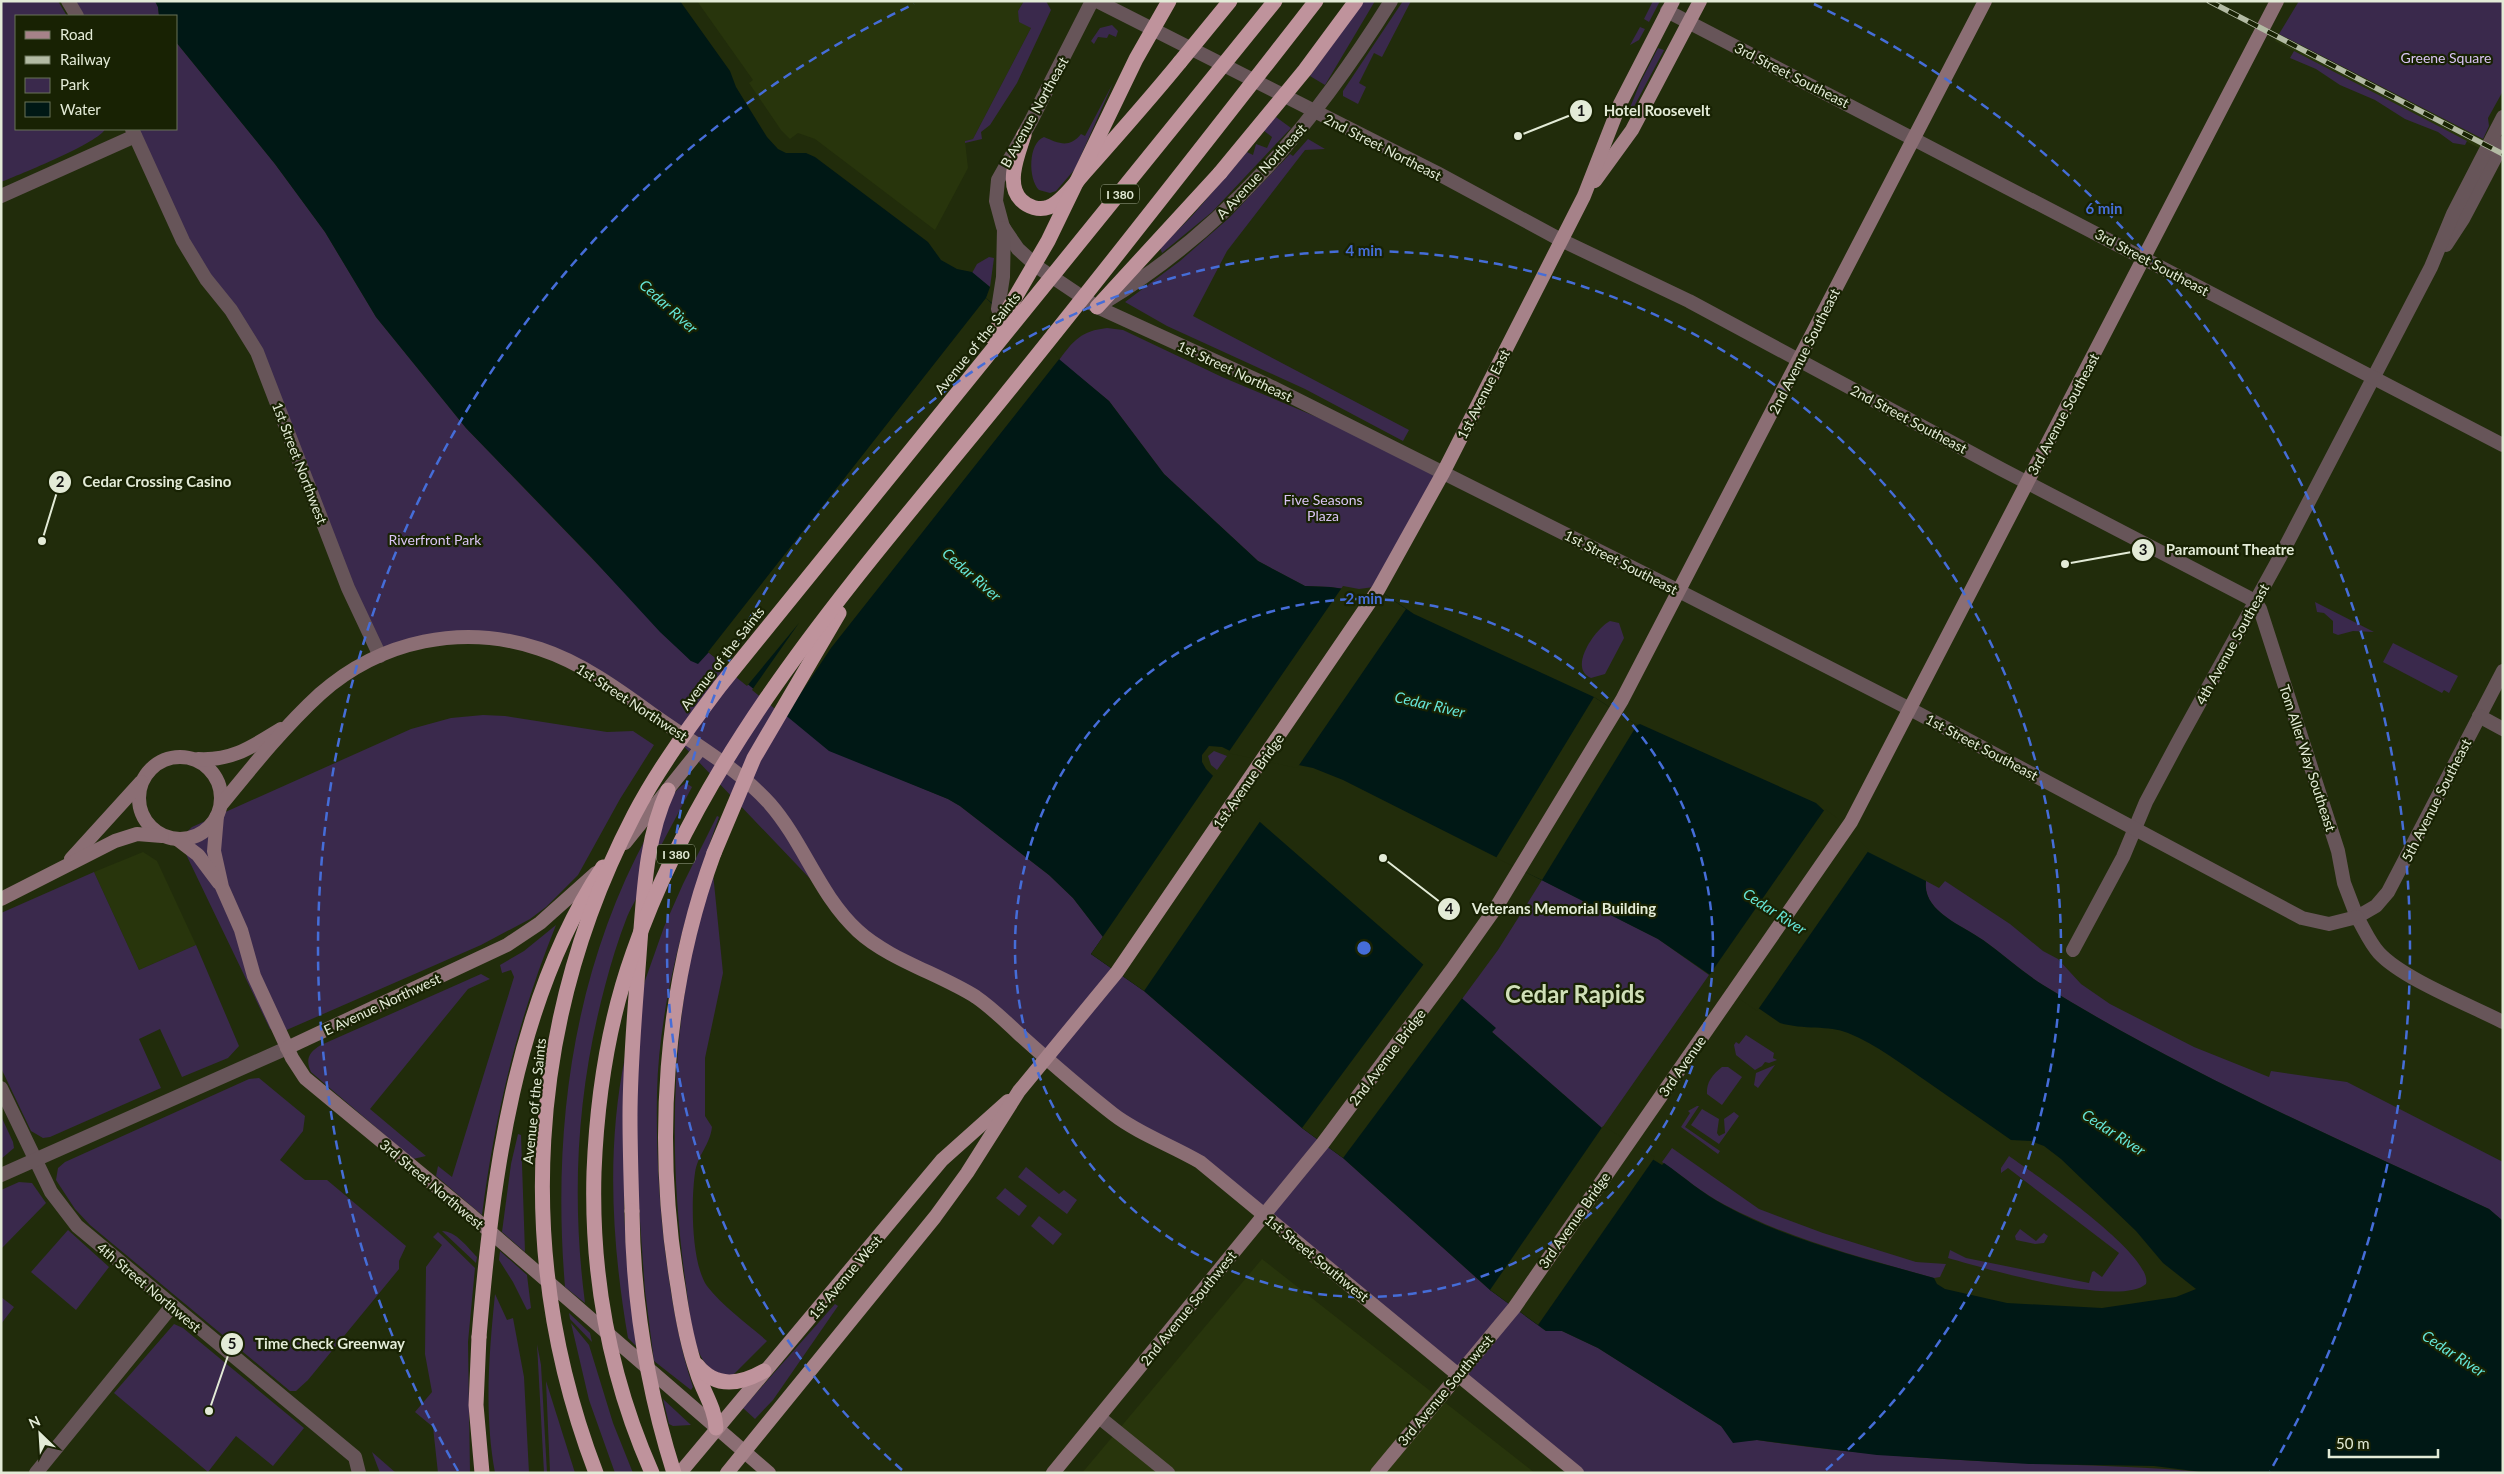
<svg xmlns="http://www.w3.org/2000/svg" width="2504" height="1474" font-family="Lato,sans-serif">
  <style>
    .built { fill: #28350c }
    .green { fill: #3a294c }
    .water { fill: #001815; fill-rule: evenodd }
    .pier { fill: #212c0b }
    .lines { fill: none; stroke-linecap: round; stroke-linejoin: round }
    .minor { stroke: #675559; stroke-width: 14 }
    .tertiary { stroke: #675559; stroke-width: 14 }
    .secondary { stroke: #8b6e74; stroke-width: 14 }
    .primary { stroke: #a68289; stroke-width: 14 }
    .motorway { stroke: #bf939c; stroke-width: 15 }
    .rail-casing { stroke: #b3bba4; stroke-width: 5.5 }
    .rail { stroke: #182203; stroke-width: 4; stroke-dasharray: 11; stroke-linecap: butt }
    .motorway-bridge { stroke: #bf939c; stroke-width: 15 }
    .ring { fill: none; stroke: #456dd8; stroke-width: 2.5; stroke-dasharray: 9 6 }
    .labels { text-anchor: middle; dominant-baseline: central; stroke-width: 4.5; stroke-linejoin: round; paint-order: stroke }
    .shield { fill: #182203; stroke: #a6af97; stroke-width: 1 }
    .shield-label { font-size: 12px; font-weight: bold; fill: #e3ebd7 }
    .park-label { font-size: 14px; fill: #dac5f5; stroke: #182203 }
    .street-label { font-size: 14px; fill: #e3ebd7; stroke: #182203 }
    .water-label { font-size: 15px; font-style: italic; fill: #65e5d7; stroke: #182203 }
    .town-label { font-size: 24px; font-weight: bold; fill: #d0dfb8; stroke: #182203 }
    .centre { fill: #456dd8; stroke: #182203; stroke-width: 2.5 }
    .ring-label { font-size: 15px; text-anchor: middle; font-weight: bold; fill: #456dd8; stroke: #182203; stroke-width: 4.5; stroke-linejoin: round; paint-order: stroke }
    .leader { fill: none; stroke: #e3ebd7; stroke-width: 2 }
    .callout-dot { fill: #e3ebd7; stroke: #182203; stroke-width: 2 }
    .mark-label { font-size: 15px; text-anchor: middle; font-weight: bold; fill: #111 }
    .callout-label { font-size: 15px; text-anchor: middle; font-weight: bold; fill: #e3ebd7; stroke: #182203; stroke-width: 4.5; stroke-linejoin: round; paint-order: stroke }
  </style>
  <rect width="100%" height="100%" fill="#212c0b"/>
  <g class="built">
    <polygon points="697,1 1024,1 1018,11 1031,28 973,139 965,141 968,168 935,230 815,139 798,133 790,139 781,130 749,83 753,80"/>
    <polygon points="2279,34 2483,139 2479,148 2275,41"/>
    <polygon points="143,852 157,861 196,945 139,970 94,872"/>
    <polygon points="1262,1259 1535,1473 1082,1473"/>
  </g>
  <g class="green">
    <path d="M1 1H58L67 16H16V129H105C100 142 19 175 1 182Z"/>
    <polygon points="68,1 155,1 158,7 159,16 77,16"/>
    <polygon points="1024,1 1046,1 1051,10 1017,83 990,125 981,132 982,139 965,143 965,141 973,139 1031,28 1019,22 1018,11"/>
    <polygon points="1364,1 1375,1 1325,85 1310,76"/>
    <polygon points="1403,1 1411,1 1382,57 1374,53 1359,83 1366,87 1358,104 1343,96 1343,91"/>
    <polygon points="1653,1 1660,1 1649,22 1644,19"/>
    <polygon points="2299,1 2503,1 2503,91 2488,118 2489,126 2483,139 2279,34"/>
    <polygon points="1112,25 1118,31 1116,37 1109,34 1107,38 1098,37 1094,44 1091,41 1100,28"/>
    <polygon points="1640,27 1645,29 1639,40 1630,45"/>
    <path d="M176 42 275 164 325 232 376 317 466 428 691 661 708 652 786 715 888 774 948 799 960 806 1049 875 1073 898 1103 937 1091 954 1144 991 1302 1128 1343 1158 1490 1290 1546 1331H1562L1598 1348 1721 1426C1739 1441 1730 1442 1757 1440 1847 1453 1937 1460 2028 1463 2089 1466 2149 1466 2210 1473H1577L1245 1200 1145 1133 991 1008 877 944 836 906 655 716 542 649 459 636 380 656 272 387 184 243 132 129H176Z"/>
    <polygon points="1658,48 1664,50 1629,116 1627,115 1640,83"/>
    <polygon points="2294,51 2467,141 2465,145 2453,143 2438,132 2405,119 2375,100 2340,85 2316,69 2290,58"/>
    <path d="M1113 83 1075 169 1056 191 1050 193 1039 190C1028 179 1028 143 1044 137 1058 143 1069 149 1081 134L1085 136Z"/>
    <polygon points="1276,117 1291,128 1212,212 1162,253 1160,248 1192,216 1247,152 1253,155 1256,144 1267,148 1272,137 1263,130"/>
    <polygon points="1308,139 1325,149 1305,150 1227,251 1193,316 1409,430 1403,441 1305,389 1167,326 1125,302 1180,261 1229,218 1290,154 1293,156"/>
    <polygon points="989,257 994,258 990,287 972,273 977,264"/>
    <path d="M1107 328 1123 330 1222 377 1409 456 1443 473 1377 589 1359 591 1330 587 1305 586 1258 561 1164 474 1109 401 1059 360C1074 340 1081 331 1107 328Z"/>
    <polygon points="2315,602 2374,632 2353,631 2338,635 2333,633 2333,621 2324,613 2317,612"/>
    <path d="M1610 621 1619 623 1624 638 1605 674 1591 678C1567 668 1596 628 1610 621Z"/>
    <polygon points="2393,643 2458,676 2449,693 2444,690 2442,693 2383,662"/>
    <path d="M483 715 505 716 607 732 633 731 654 745 620 799 578 875 546 907 530 919 481 945 282 1032 270 1029 183 848C182 839 185 833 192 827L411 729 451 718Z"/>
    <polygon points="1214,751 1227,756 1217,770 1211,765 1208,756"/>
    <path d="M686 783 692 787 656 855C658 830 662 797 686 783Z"/>
    <path d="M717 816 719 817C688 903 659 1001 657 1093 656 1148 659 1204 666 1258 672 1302 679 1345 693 1387L691 1390 654 1361 645 1291 637 1179 636 1104 641 992 664 927 683 884Z"/>
    <path d="M648 834C647 848 647 865 644 879 641 892 632 905 627 917 618 940 611 963 605 986 577 1091 571 1195 585 1303L565 1287C552 1131 572 974 648 834Z"/>
    <polygon points="94,872 139,970 196,945 239,1046 228,1058 182,1077 160,1029 139,1039 161,1088 50,1137 43,1138 31,1131 1,1068 1,913"/>
    <path d="M713 873 723 973 705 1058V1116L712 1127C710 1145 698 1154 695 1173 691 1200 691 1263 707 1286 723 1307 748 1324 767 1341L731 1377C719 1373 710 1371 703 1360 692 1343 689 1307 686 1286 672 1185 670 1085 686 984 692 946 703 910 713 873Z"/>
    <polygon points="1542,880 1658,939 1709,975 1602,1128 1492,1032 1495,1028 1462,999 1498,950"/>
    <path d="M1926 881 1939 888 1945 881 2010 924 2043 951 2058 959 2081 984 2110 1004 2194 1047 2269 1077 2271 1071 2347 1082 2503 1162V1221L2489 1209C2338 1139 2185 1073 2043 985 2022 972 2003 954 1983 940 1962 925 1922 911 1926 881Z"/>
    <path d="M556 925C518 1019 495 1114 482 1215L436 1176 438 1166 452 1177 514 977 511 970 502 973 500 965 524 951Z"/>
    <path d="M481 974 490 979 468 989 370 1109 426 1156 413 1159 311 1072C305 1059 309 1052 321 1045Z"/>
    <polygon points="1746,1035 1774,1053 1773,1058 1777,1060 1769,1063 1765,1062 1762,1066 1755,1070 1736,1055 1734,1045 1736,1042 1739,1044"/>
    <path d="M625 1057 624 1211 627 1264 636 1346 628 1338C612 1245 606 1150 625 1057Z"/>
    <polygon points="1775,1065 1758,1088 1754,1085 1756,1073"/>
    <path d="M1722 1067H1728L1742 1077 1722 1105 1707 1094C1706 1082 1713 1074 1722 1067Z"/>
    <polygon points="259,1078 305,1116 303,1131 280,1160 305,1180 327,1180 406,1246 399,1261 399,1269 308,1380 296,1391 290,1391 90,1225 75,1209 56,1180 58,1168 65,1162 249,1079"/>
    <polygon points="1697,1106 1699,1106 1685,1127 1720,1151 1718,1154 1681,1127 1690,1113 1688,1111"/>
    <polygon points="1702,1109 1719,1119 1717,1133 1719,1136 1725,1133 1724,1119 1734,1112 1739,1116 1719,1144 1691,1125"/>
    <polygon points="1,1116 13,1142 14,1148 1,1159"/>
    <polygon points="518,1134 521,1135 525,1252 502,1232 511,1164"/>
    <path d="M1672 1148 1759 1209 1823 1233 1916 1262 1946 1264 1940 1277 1934 1278C1863 1258 1791 1240 1725 1205 1703 1194 1683 1176 1662 1162Z"/>
    <path d="M2009 1156C2033 1173 2154 1255 2146 1284 2119 1308 1983 1268 1948 1258L1950 1250 1966 1258 2089 1283 2092 1272 2094 1271 2102 1277 2119 1253 2008 1168 2001 1173V1168Z"/>
    <polygon points="1026,1167 1059,1194 1064,1190 1077,1200 1067,1214 1018,1177"/>
    <polygon points="19,1182 32,1183 46,1203 1,1249 1,1190"/>
    <polygon points="1005,1188 1027,1206 1019,1216 996,1198"/>
    <polygon points="1039,1216 1062,1234 1053,1245 1031,1226"/>
    <polygon points="2020,1229 2036,1241 2044,1233 2048,1236 2044,1243 2035,1244 2016,1240 2015,1236"/>
    <polygon points="68,1230 109,1267 76,1310 31,1272"/>
    <path d="M442 1231C456 1231 468 1248 477 1257L476 1263Z"/>
    <polygon points="438,1232 475,1268 468,1342 470,1473 438,1473 433,1427 415,1412 432,1392 425,1354 426,1267 442,1245 433,1237"/>
    <polygon points="500,1251 527,1275 531,1308 527,1310 513,1282 499,1260"/>
    <path d="M495 1294 507 1320 513 1318 524 1377 529 1473H495C484 1413 489 1354 495 1294Z"/>
    <polygon points="1,1297 14,1307 1,1324"/>
    <polygon points="835,1304 838,1306 773,1400 755,1419 743,1408"/>
    <polygon points="569,1313 590,1333 592,1342 570,1319"/>
    <polygon points="571,1323 589,1345 613,1423 633,1473 615,1473 589,1400"/>
    <polygon points="174,1324 183,1328 304,1428 273,1466 236,1436 208,1472 114,1393"/>
    <polygon points="537,1344 541,1365 547,1473 544,1473"/>
    <polygon points="546,1381 575,1473 550,1473"/>
    <polygon points="663,1399 691,1425 673,1426 669,1424"/>
    <polygon points="372,1452 396,1473 380,1473"/>
  </g>
  <path class="water" d="M155 1H680L730 71 736 87 767 137 778 149 786 153H806L815 157 928 242 941 260 957 269 972 272 990 287 986 298 1109 401 1164 474 1258 561 1305 586 1330 587 1359 591 1377 589 1414 614 1594 697 1637 725 1640 724 1816 803 1868 852 1926 881C1922 911 1962 925 1983 940 2003 954 2022 972 2043 985 2185 1073 2338 1139 2489 1209L2503 1221V1473H2210L2154 1466 2029 1464 1877 1455 1757 1440 1733 1443 1721 1426 1598 1348 1562 1331H1546L1490 1290 1343 1158 1302 1128 1144 991 1091 954 1103 937 1073 898 1049 875 960 806 948 799 829 751 709 652 698 664 691 661 660 632 591 557 466 428 376 317 325 232 275 164 176 42V16H159L158 7ZM1209 746 1222 747 1230 751 1313 768 1343 780 1658 939 1780 1023C1803 1030 1829 1025 1848 1033 1877 1045 1903 1065 1929 1083 1956 1102 1984 1121 2011 1140L2031 1141 2044 1146 2061 1159 2136 1231 2163 1263 2196 1289 2176 1297 2102 1308 2007 1303 1945 1289 1937 1284 1934 1278C1863 1258 1789 1241 1724 1205 1703 1194 1684 1177 1664 1163L1662 1165 1602 1128 1492 1032 1496 1028 1260 822 1206 769 1202 762V755Z"/>
  <g class="pier">
    <polygon points="986,298 996,308 998,306 1060,358 831,648 785,717 752,690 799,623 747,686 716,661 717,659 708,652"/>
    <polygon points="1343,586 1359,589 1374,587 1406,609 1297,768 1228,753"/>
    <polygon points="1594,697 1637,725 1542,880 1496,858"/>
    <polygon points="1215,773 1261,820 1144,991 1091,954"/>
    <polygon points="1825,809 1837,818 1869,850 1757,1011 1708,977"/>
    <polygon points="1426,961 1463,997 1343,1158 1302,1128"/>
    <polygon points="1603,1126 1655,1157 1538,1325 1490,1290"/>
  </g>
  <g class="lines">
    <g class="minor">
      <polyline points="1097,1 1437,173 1561,240 1689,301 2001,469 2255,601 2260,609 2338,851 2344,883 2357,917 2376,906 2388,892 2503,671"/>
      <polyline points="1,196 135,136"/>
      <polyline points="2446,245 2463,219 2503,143"/>
      <polyline points="2479,716 2503,729"/>
      <polyline points="2073,950 2123,857 2146,802 2178,742 2280,557 2431,267 2453,214 2503,117"/>
      <polyline points="1,1088 51,1192 77,1226 355,1457 359,1473"/>
      <polyline points="36,1473 172,1306"/>
    </g>
    <g class="tertiary">
      <polyline points="68,1 77,16"/>
      <path d="M1092 1 1031 121 998 180 996 201 1003 227 1018 249 1039 268 1097 307 1272 387 1671 587 1910 709 2302 918 2329 924 2357 917C2364 929 2370 943 2379 953 2403 979 2470 1005 2503 1022"/>
      <polyline points="1667,11 2503,445"/>
      <polyline points="132,129 183,241 206,279 231,310 257,352 348,588 380,656"/>
      <path d="M1105 302C1228 228 1316 121 1391 1"/>
      <polyline points="998,309 1003,277 1004,228"/>
      <polyline points="1,1175 287,1048"/>
      <polyline points="1099,1417 1168,1473"/>
    </g>
    <g class="secondary">
      <circle cx="180" cy="798" r="41"/>
      <path d="M198 759C233 761 253 746 281 729"/>
      <path d="M221 805C252 767 284 727 320 694 381 640 463 623 540 649 580 662 618 689 652 714 691 742 738 768 770 804 804 843 819 895 858 931 888 959 942 975 976 997 992 1008 1005 1021 1019 1034 1049 1061 1081 1089 1113 1114 1139 1134 1171 1145 1200 1162L1577 1473"/>
      <polyline points="217,816 214,851 222,887 241,930 254,976 292,1058 305,1078 472,1216 769,1473"/>
      <polyline points="177,839 198,855 219,883"/>
      <polyline points="625,843 701,748"/>
      <polyline points="71,859 141,782"/>
      <polyline points="1,899 115,841 137,834 162,836"/>
      <polyline points="287,1048 507,945 540,923 596,873"/>
      <polyline points="1053,1473 1323,1143 1451,971 1497,906 1622,700 1985,1"/>
      <polyline points="1377,1473 1514,1308 1851,822 2277,1"/>
    </g>
    <g class="primary">
      <polyline points="1595,181 1632,130 1700,1"/>
      <polyline points="680,1473 942,1160 1008,1101"/>
      <polyline points="727,1473 935,1217 967,1173 1019,1091 1117,972 1378,590 1443,473 1584,196 1620,104 1673,1"/>
    </g>
    <g class="motorway">
      <path d="M1024 135C1018 154 1005 184 1021 200 1028 207 1039 211 1049 207 1063 201 1075 183 1085 172 1117 136 1149 100 1180 62"/>
      <polyline points="1097,307 1220,173"/>
      <path d="M714 853C664 989 654 1144 678 1287 682 1315 687 1344 697 1372 703 1392 715 1407 716 1428"/>
      <path d="M632 1211C631 1180 630 1148 630 1116 630 1058 636 1000 640 942 644 892 646 837 668 790"/>
      <polyline points="479,1337 476,1405 482,1473"/>
      <path d="M697 1365C716 1389 741 1384 764 1371"/>
    </g>
    <defs>
      <polyline id="rail" points="2209,1 2503,154"/>
    </defs>
    <use href="#rail" class="rail-casing"/>
    <use href="#rail" class="rail"/>
    <g class="motorway-bridge">
      <polyline points="1180,62 1230,1"/>
      <polyline points="1220,173 1305,70 1356,1"/>
      <polyline points="992,337 1048,241 1136,59 1169,1"/>
      <polyline points="714,853 754,758 839,613"/>
      <path d="M632 1211C633 1300 647 1388 674 1473"/>
      <path d="M479 1337C492 1180 514 1001 603 867"/>
      <path d="M596 1473C513 1256 527 1021 634 815 658 769 689 727 720 686L1275 1"/>
      <path d="M652 1473C610 1378 591 1275 594 1172 597 1098 608 1023 633 953 706 743 859 575 997 405 1105 272 1210 137 1316 1"/>
    </g>
  </g>
  <g class="ring">
    <circle cx="1364" cy="948" r="349"/>
    <path d="M902 1470A697 697 0 1 1 1826 1470"/>
    <path d="M458 1471A1046 1046 0 0 1 914 4M1814 4A1046 1046 0 0 1 2270 1471"/>
  </g>
  <g class="labels">
    <g class="shield">
      <rect x="1101" y="184.5" width="38" height="19" rx="4"/>
      <rect x="657" y="844.5" width="38" height="19" rx="4"/>
    </g>
    <g class="shield-label">
      <text x="1120" y="194">I 380</text>
      <text x="676" y="854">I 380</text>
    </g>
    <g class="park-label">
      <text x="2446" y="57">Greene Square</text>
      <text x="1323" y="499">Five Seasons<tspan x="1323" dy="16">Plaza</tspan></text>
      <text x="435" y="539">Riverfront Park</text>
    </g>
    <g class="street-label">
      <text transform="translate(1792 75) rotate(27)">3rd Street Southeast</text>
      <text transform="translate(1034 112) rotate(-61)">B Avenue Northeast</text>
      <text transform="translate(1383 147) rotate(27)">2nd Street Northeast</text>
      <text transform="translate(1261 171) rotate(-47)">A Avenue Northeast</text>
      <text transform="translate(2152 262) rotate(28)">3rd Street Southeast</text>
      <text transform="translate(977 343) rotate(-51)">Avenue of the Saints</text>
      <text transform="translate(1804 351) rotate(-63)">2nd Avenue Southeast</text>
      <text transform="translate(1235 371) rotate(25)">1st Street Northeast</text>
      <text transform="translate(1483 394) rotate(-63)">1st Avenue East</text>
      <text transform="translate(2063 414) rotate(-62)">3rd Avenue Southeast</text>
      <text transform="translate(1909 419) rotate(28)">2nd Street Southeast</text>
      <text transform="translate(300 463) rotate(69)">1st Street Northwest</text>
      <text transform="translate(1621 562) rotate(27)">1st Street Southeast</text>
      <text transform="translate(2232 644) rotate(-61)">4th Avenue Southeast</text>
      <text transform="translate(722 658) rotate(-52)">Avenue of the Saints</text>
      <text transform="translate(632 702) rotate(33)">1st Street Northwest</text>
      <text transform="translate(1982 747) rotate(28)">1st Street Southeast</text>
      <text transform="translate(2308 758) rotate(72)">Tom Aller Way Southeast</text>
      <text transform="translate(1248 781) rotate(-55)">1st Avenue Bridge</text>
      <text transform="translate(2436 800) rotate(-63)">5th Avenue Southeast</text>
      <text transform="translate(382 1004) rotate(-25)">E Avenue Northwest</text>
      <text transform="translate(1387 1057) rotate(-53)">2nd Avenue Bridge</text>
      <text transform="translate(1682 1066) rotate(-55)">3rd Avenue</text>
      <text transform="translate(534 1101) rotate(-84)">Avenue of the Saints</text>
      <text transform="translate(432 1184) rotate(40)">3rd Street Northwest</text>
      <text transform="translate(1574 1220) rotate(-55)">3rd Avenue Bridge</text>
      <text transform="translate(1317 1258) rotate(39)">1st Street Southwest</text>
      <text transform="translate(845 1277) rotate(-50)">1st Avenue West</text>
      <text transform="translate(149 1287) rotate(40)">4th Street Northwest</text>
      <text transform="translate(1188 1308) rotate(-51)">2nd Avenue Southwest</text>
      <text transform="translate(1445 1390) rotate(-50)">3rd Avenue Southwest</text>
    </g>
    <g class="water-label">
      <text transform="translate(669 306) rotate(42)">Cedar River</text>
      <text transform="translate(972 574) rotate(41)">Cedar River</text>
      <text transform="translate(1430 704) rotate(13)">Cedar River</text>
      <text transform="translate(1775 911) rotate(33)">Cedar River</text>
      <text transform="translate(2114 1132) rotate(33)">Cedar River</text>
      <text transform="translate(2454 1353) rotate(33)">Cedar River</text>
    </g>
    <g class="town-label">
      <text x="1575" y="993">Cedar Rapids</text>
    </g>
  </g>
  <circle cx="1364" cy="948" r="8" class="centre"/>
  <g class="ring-label">
    <text x="2104" y="214">6 min</text>
    <text x="1364" y="256">4 min</text>
    <text x="1364" y="604">2 min</text>
  </g>
  <path class="leader" d="M1518 136L1581 111M42 541L60 482M2065 564L2143 550M1383 858L1449 909M209 1411L232 1344"/>
  <g class="callout-dot">
    <circle cx="1518" cy="136" r="5"/>
    <circle cx="42" cy="541" r="5"/>
    <circle cx="2065" cy="564" r="5"/>
    <circle cx="1383" cy="858" r="5"/>
    <circle cx="209" cy="1411" r="5"/>
    <circle cx="1581" cy="111" r="12"/>
    <circle cx="60" cy="482" r="12"/>
    <circle cx="2143" cy="550" r="12"/>
    <circle cx="1449" cy="909" r="12"/>
    <circle cx="232" cy="1344" r="12"/>
  </g>
  <g class="mark-label">
    <text x="1581" y="116">1</text>
    <text x="60" y="487">2</text>
    <text x="2143" y="555">3</text>
    <text x="1449" y="914">4</text>
    <text x="232" y="1349">5</text>
  </g>
  <g class="callout-label">
    <text x="1657" y="116">Hotel Roosevelt</text>
    <text x="157" y="487">Cedar Crossing Casino</text>
    <text x="2230" y="555">Paramount Theatre</text>
    <text x="1564" y="914">Veterans Memorial Building</text>
    <text x="330" y="1349">Time Check Greenway</text>
  </g>
  <rect width="2504" height="1474" fill="none" stroke="#e3ebd7" stroke-width="5"/>
  <rect x="15" y="15" width="162" height="115" fill="#182203" stroke="#697258"/>
  <rect x="25" y="31" width="25" height="8" fill="#a68289" stroke="#697258"/>
  <text x="60" y="40" font-size="15" fill="#e3ebd7">Road</text>
  <rect x="25" y="56" width="25" height="8" fill="#b3bba4" stroke="#697258"/>
  <text x="60" y="65" font-size="15" fill="#e3ebd7">Railway</text>
  <rect x="25" y="78" width="25" height="15" fill="#3a294c" stroke="#697258"/>
  <text x="60" y="90" font-size="15" fill="#e3ebd7">Park</text>
  <rect x="25" y="102" width="25" height="15" fill="#001815" stroke="#697258"/>
  <text x="60" y="115" font-size="15" fill="#e3ebd7">Water</text>
  <g transform="translate(40 1434) rotate(335)" stroke="#182203" stroke-width="4" paint-order="stroke">
  <path d="M0-4L9 19L0 12L-9 19Z" fill="#e3ebd7"/>
  <text y="-8" font-size="14" font-weight="bold" text-anchor="middle" fill="#e3ebd7">N</text>
  </g>
  <path d="M2329 1449v8h109v-8" fill="none" stroke="#e3ebd7" stroke-width="2.5"/>
  <text x="2336" y="1449" font-size="15" fill="#e3ebd7" stroke="#182203" stroke-width="4" paint-order="stroke">50 m</text>
</svg>
